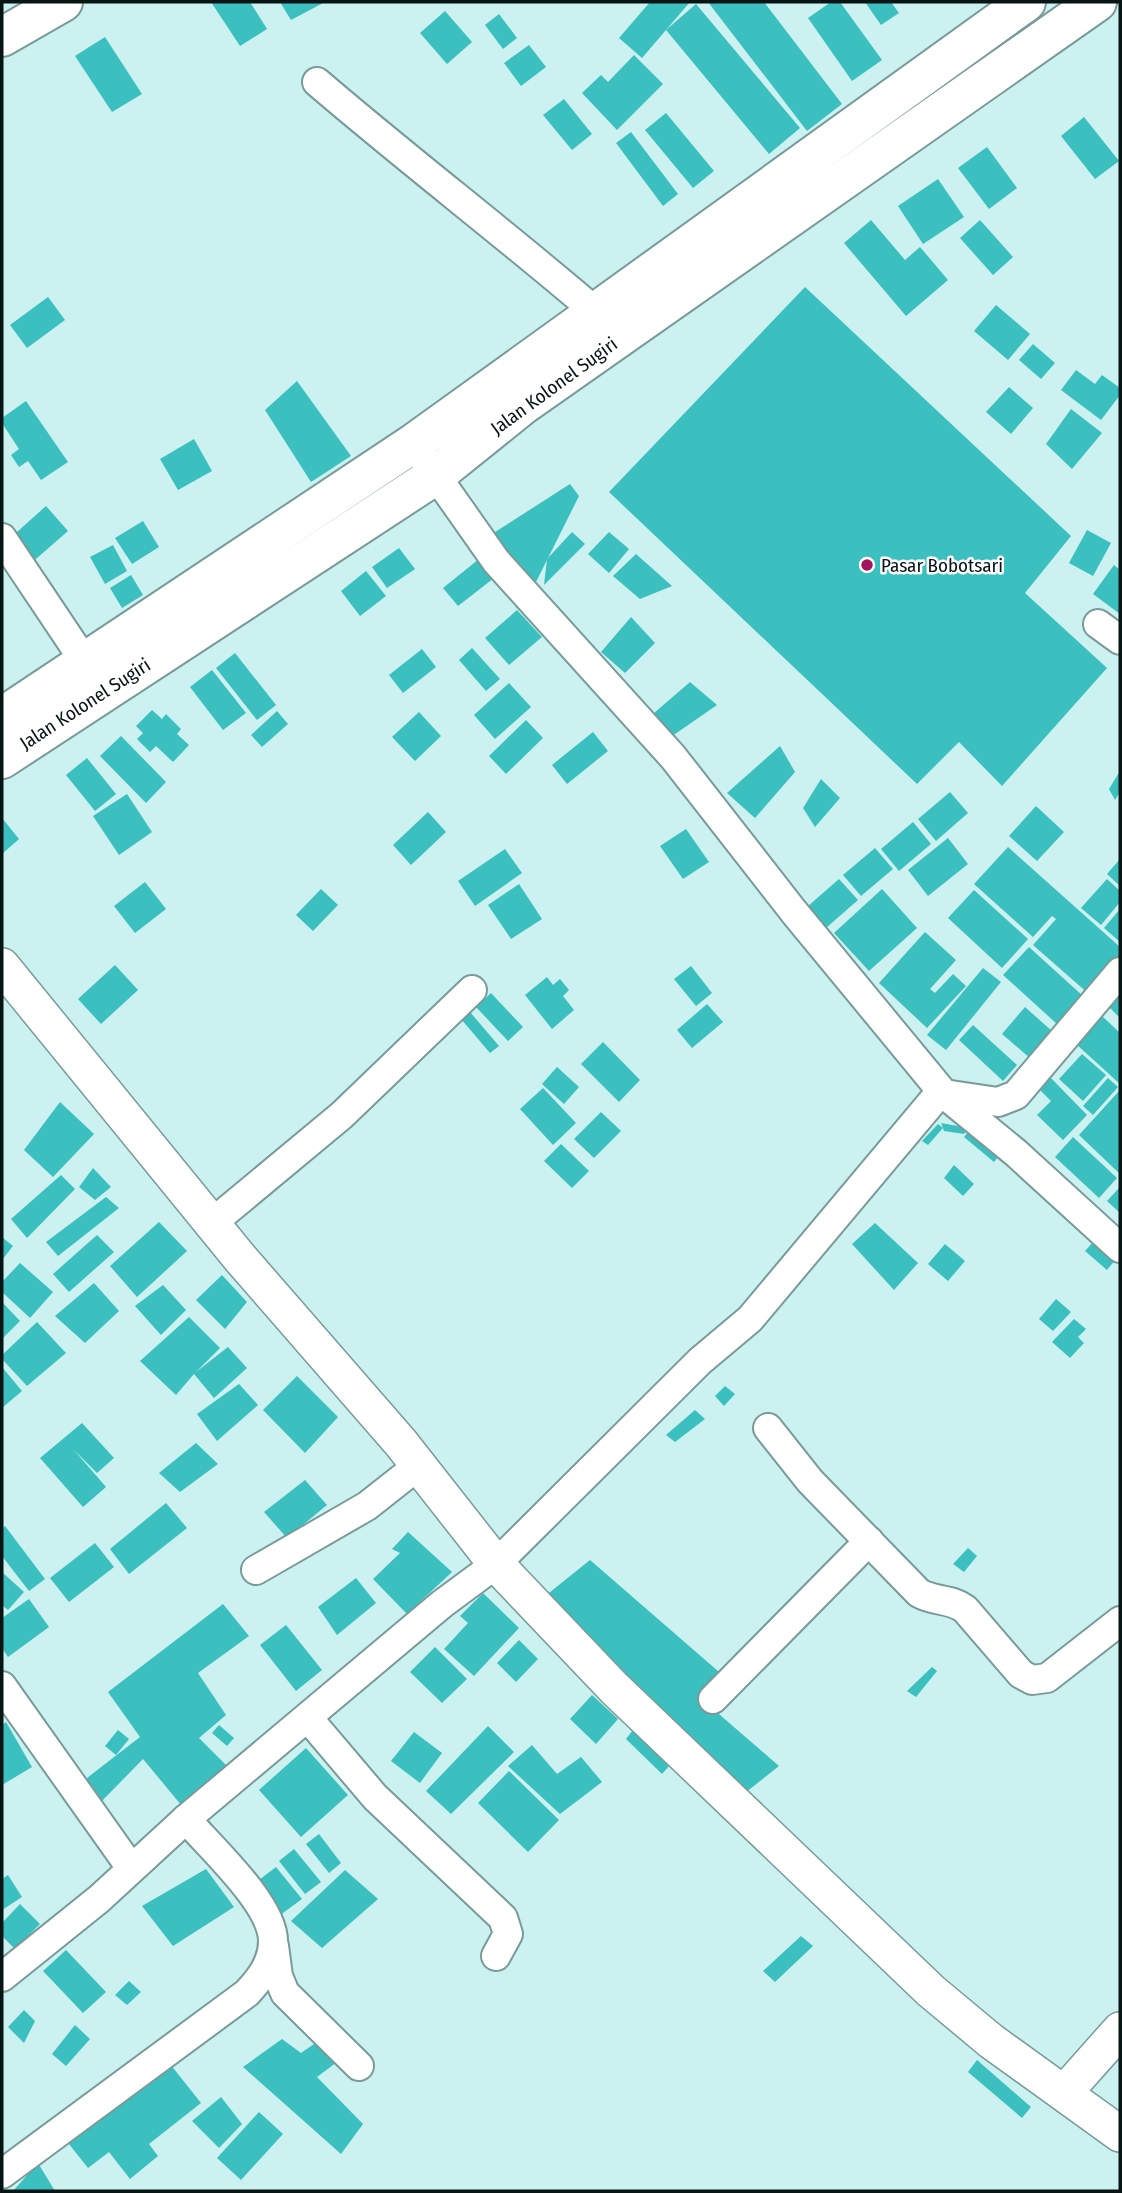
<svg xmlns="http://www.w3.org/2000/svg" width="1122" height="2193" font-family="'Fira Sans Condensed',sans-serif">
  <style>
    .building { fill: #3cbfbf }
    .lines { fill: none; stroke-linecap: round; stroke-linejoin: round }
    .minor-casing { stroke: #789b9a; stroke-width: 32 }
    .tertiary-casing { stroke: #789b9a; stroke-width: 38 }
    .primary-casing { stroke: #789b9a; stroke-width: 42 }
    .minor { stroke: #fff; stroke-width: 28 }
    .tertiary { stroke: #fff; stroke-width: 35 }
    .primary { stroke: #fff; stroke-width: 38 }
    .poi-dot { fill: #a3155c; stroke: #fff; stroke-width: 2.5 }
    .labels { text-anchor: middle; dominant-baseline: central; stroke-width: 5; stroke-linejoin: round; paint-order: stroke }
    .street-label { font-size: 19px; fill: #071515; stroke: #fff }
    .poi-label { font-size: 19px; fill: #071515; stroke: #fff; text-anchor: start }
  </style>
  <rect width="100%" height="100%" fill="#cbf1f0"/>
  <g class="building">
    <polygon points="211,2 250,2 267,29 240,46"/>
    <polygon points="280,2 325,2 291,20"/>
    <polygon points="650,2 690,2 642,58 619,38"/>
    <polygon points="708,2 764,2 842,104 807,131"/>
    <polygon points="831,2 840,2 882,60 852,81 808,18"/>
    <polygon points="865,2 891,2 899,13 881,25"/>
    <polygon points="696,4 800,128 769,154 666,30"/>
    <polygon points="445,11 472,42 447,64 420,33"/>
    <polygon points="499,14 517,38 503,49 485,25"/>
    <polygon points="105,37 142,94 112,112 75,56"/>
    <polygon points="529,45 546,67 521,86 504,63"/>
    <polygon points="634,55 663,84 617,130 582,93 601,75 608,82"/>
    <polygon points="564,99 592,134 572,150 543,115"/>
    <polygon points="666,113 714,171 693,188 645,130"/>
    <polygon points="1084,117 1119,161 1095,179 1061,136"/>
    <polygon points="631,132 678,194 663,206 616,143"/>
    <polygon points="987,147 1017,188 989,209 958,168"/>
    <polygon points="938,179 964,217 923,244 898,206"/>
    <polygon points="871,220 905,260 920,247 948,280 906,316 844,243"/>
    <polygon points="980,220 1013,257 993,275 960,238"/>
    <polygon points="805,287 1071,536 1025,593 1107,668 1002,786 959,742 917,784 609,492"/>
    <polygon points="48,297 65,320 27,348 10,325"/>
    <polygon points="996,305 1030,334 1008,360 974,331"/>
    <polygon points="1033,344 1055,363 1041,379 1019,360"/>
    <polygon points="1076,370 1095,384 1102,375 1120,388 1120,395 1101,420 1061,390"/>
    <polygon points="297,381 351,456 311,482 265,410"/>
    <polygon points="1009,387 1033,408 1011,434 986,412"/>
    <polygon points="26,401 68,462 41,480 28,461 19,467 11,455 19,449 2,423 2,418"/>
    <polygon points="1071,409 1102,433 1072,469 1046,444"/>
    <polygon points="194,439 212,471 178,490 160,459"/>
    <polygon points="570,484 579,496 532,590 492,534"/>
    <polygon points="46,506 68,531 29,565 7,541"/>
    <polygon points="143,521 159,547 132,564 115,538"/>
    <polygon points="1087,530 1111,543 1093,576 1069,563"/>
    <polygon points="572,532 585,544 544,585 547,559"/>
    <polygon points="609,532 629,549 609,573 588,554"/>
    <polygon points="113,545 127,571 105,584 90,557"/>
    <polygon points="399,548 415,569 387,588 372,567"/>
    <polygon points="636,554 672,586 640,599 613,576"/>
    <polygon points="479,559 494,578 458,606 443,588"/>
    <polygon points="1114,565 1120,570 1120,614 1093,594"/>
    <polygon points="366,571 386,596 360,616 341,591"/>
    <polygon points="131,575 143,595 122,608 110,588"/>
    <polygon points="517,610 542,637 509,665 485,638"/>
    <polygon points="631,617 655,643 625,673 601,652"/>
    <polygon points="472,648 500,679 486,691 459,660"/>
    <polygon points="422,649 436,667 403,693 389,675"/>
    <polygon points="235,653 276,705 257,720 216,668"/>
    <polygon points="212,670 246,713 223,730 190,687"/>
    <polygon points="690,682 717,705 665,741 646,720"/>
    <polygon points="509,683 531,707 495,739 474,715"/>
    <polygon points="152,710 162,719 166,714 181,729 177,734 189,745 173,762 156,746 150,752 137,739 143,733 136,726"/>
    <polygon points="277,711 288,724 262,747 251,735"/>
    <polygon points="419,712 441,736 415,761 392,737"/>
    <polygon points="526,720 543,738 506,774 489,756"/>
    <polygon points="593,732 608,751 567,784 552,765"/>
    <polygon points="121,736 166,782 146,803 100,756"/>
    <polygon points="780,746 795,772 755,818 727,793"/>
    <polygon points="87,758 116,794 95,811 66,775"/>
    <polygon points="1120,771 1120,792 1115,800 1109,789"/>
    <polygon points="821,779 840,798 815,827 803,808"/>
    <polygon points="950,792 968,813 936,841 918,819"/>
    <polygon points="127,794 152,832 119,855 93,816"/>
    <polygon points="1036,806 1064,832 1037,861 1009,836"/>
    <polygon points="428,812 446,832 411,865 393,845"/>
    <polygon points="2,818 19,839 2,854"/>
    <polygon points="913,822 931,844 899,871 881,849"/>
    <polygon points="686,829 709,862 683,879 660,846"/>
    <polygon points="948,838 968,864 928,896 908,870"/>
    <polygon points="1008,847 1120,947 1120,961 1090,995 1033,945 1056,919 1052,916 1033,937 974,884"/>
    <polygon points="875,848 893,869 861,896 843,875"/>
    <polygon points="505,849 522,873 475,906 458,881"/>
    <polygon points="1120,859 1120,886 1107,874"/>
    <polygon points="839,879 858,900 826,928 807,907"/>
    <polygon points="1107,879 1120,891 1120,902 1101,925 1081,908"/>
    <polygon points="145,882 166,909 135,933 114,906"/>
    <polygon points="519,884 542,919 511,939 488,905"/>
    <polygon points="321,889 338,905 313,931 296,915"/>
    <polygon points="882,889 917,928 869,971 834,933"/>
    <polygon points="974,890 1028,939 1002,968 948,918"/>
    <polygon points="1120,909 1120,942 1104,928"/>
    <polygon points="925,932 956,960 930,989 935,993 953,974 966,986 927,1028 879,983"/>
    <polygon points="1029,947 1083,996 1057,1024 1003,975"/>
    <polygon points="115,965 138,990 101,1024 78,999"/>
    <polygon points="691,966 712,993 696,1006 674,979"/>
    <polygon points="983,968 1001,982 946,1050 927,1035"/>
    <polygon points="547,977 553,985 560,979 569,990 563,996 574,1010 552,1029 525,995"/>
    <polygon points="491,993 523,1027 508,1041 476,1007"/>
    <polygon points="1120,995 1120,1018 1109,1007"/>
    <polygon points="707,1004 723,1022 692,1048 677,1030"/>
    <polygon points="1025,1007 1053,1032 1031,1059 1002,1034"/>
    <polygon points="470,1012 499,1046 490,1053 461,1019"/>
    <polygon points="1102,1016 1120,1033 1120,1084 1076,1044"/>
    <polygon points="973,1025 1017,1065 1003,1081 959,1040"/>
    <polygon points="603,1042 640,1080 619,1102 581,1064"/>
    <polygon points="1082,1054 1106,1075 1083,1101 1059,1079"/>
    <polygon points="557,1067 579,1087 564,1104 542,1084"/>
    <polygon points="1049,1076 1087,1115 1063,1140 1037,1115 1051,1101 1037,1087"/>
    <polygon points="1108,1078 1118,1087 1093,1115 1083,1106"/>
    <polygon points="543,1088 576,1123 553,1145 520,1109"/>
    <polygon points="1120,1090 1120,1174 1079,1135"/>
    <polygon points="60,1102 94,1134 53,1177 24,1150"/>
    <polygon points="601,1112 621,1131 594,1158 574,1139"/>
    <polygon points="941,1123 968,1128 964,1134 944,1131 943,1128 928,1145 922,1141 938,1124 943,1128"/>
    <polygon points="973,1126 1002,1152 994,1162 964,1137"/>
    <polygon points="1073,1137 1117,1178 1099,1198 1055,1157"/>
    <polygon points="561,1144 589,1171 572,1188 544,1161"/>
    <polygon points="954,1165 974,1184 963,1196 944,1178"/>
    <polygon points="93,1168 111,1187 95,1200 79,1187"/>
    <polygon points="61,1175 75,1189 27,1238 11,1219"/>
    <polygon points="1120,1187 1120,1213 1107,1201"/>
    <polygon points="106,1197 119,1208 58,1256 46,1242"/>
    <polygon points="159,1222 187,1251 137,1297 110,1266"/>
    <polygon points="875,1223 918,1263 894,1290 852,1244"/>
    <polygon points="97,1235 114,1252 69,1292 53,1274"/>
    <polygon points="2,1237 13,1246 2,1260"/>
    <polygon points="1094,1241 1116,1259 1107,1270 1085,1251"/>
    <polygon points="945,1244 965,1261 948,1281 928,1264"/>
    <polygon points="20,1263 53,1292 30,1318 2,1292 2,1282"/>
    <polygon points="222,1275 247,1302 225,1329 196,1300"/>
    <polygon points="94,1283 119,1311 85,1343 55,1316"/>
    <polygon points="163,1285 186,1310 161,1335 135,1306"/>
    <polygon points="1056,1299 1071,1312 1053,1331 1039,1319"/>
    <polygon points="2,1302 20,1321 2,1339"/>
    <polygon points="189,1317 220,1348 196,1372 228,1347 247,1368 214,1398 194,1374 176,1395 140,1361"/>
    <polygon points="1074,1319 1086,1329 1078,1337 1084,1343 1070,1358 1052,1342"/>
    <polygon points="37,1322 66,1353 27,1386 2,1359 2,1355"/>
    <polygon points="2,1367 22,1391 2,1408"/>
    <polygon points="297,1376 338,1417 305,1453 263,1410"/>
    <polygon points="239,1384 258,1405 217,1441 197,1414"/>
    <polygon points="725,1386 735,1394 724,1406 715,1396"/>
    <polygon points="695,1410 705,1419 675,1442 666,1435"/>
    <polygon points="82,1423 114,1458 97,1473 74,1450 106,1487 83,1507 40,1458"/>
    <polygon points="196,1443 218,1464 180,1492 159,1473"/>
    <polygon points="305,1480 327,1505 287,1538 264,1512"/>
    <polygon points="166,1503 187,1528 129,1574 110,1549"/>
    <polygon points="5,1526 45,1579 29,1591 2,1556 2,1529"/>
    <polygon points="408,1532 452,1572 407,1614 373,1579 400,1553 392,1549"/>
    <polygon points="95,1543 114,1567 69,1602 50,1578"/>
    <polygon points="968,1548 977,1556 964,1572 953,1564"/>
    <polygon points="590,1560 726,1678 705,1702 779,1766 745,1793 544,1597"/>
    <polygon points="2,1572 24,1592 8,1610 2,1605"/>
    <polygon points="356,1578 376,1603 337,1635 318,1607"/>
    <polygon points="483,1593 519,1628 474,1676 444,1649 468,1623 460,1616"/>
    <polygon points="29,1599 49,1627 8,1657 2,1648 2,1618"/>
    <polygon points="223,1604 249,1636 198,1673 226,1715 199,1738 228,1767 182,1806 143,1759 97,1806 87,1778 140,1737 108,1692"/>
    <polygon points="286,1625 322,1670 296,1691 260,1645"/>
    <polygon points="519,1640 538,1659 516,1682 497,1663"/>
    <polygon points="435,1647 467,1679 442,1703 410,1672"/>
    <polygon points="932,1667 937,1671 916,1697 907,1691"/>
    <polygon points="592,1695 618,1719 596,1744 570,1719"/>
    <polygon points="6,1722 32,1767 2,1785 2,1725"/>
    <polygon points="219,1725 234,1738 227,1746 212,1733"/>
    <polygon points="488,1726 514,1752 451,1814 426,1791"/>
    <polygon points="118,1730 129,1739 116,1755 105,1746"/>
    <polygon points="633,1730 670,1765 662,1774 626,1739"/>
    <polygon points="414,1732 442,1753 420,1783 391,1761"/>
    <polygon points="532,1745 557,1774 581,1757 602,1782 560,1814 508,1766"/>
    <polygon points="306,1748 348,1795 301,1837 259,1790"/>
    <polygon points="509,1771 559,1820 528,1852 478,1803"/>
    <polygon points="319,1834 341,1863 329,1873 306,1844"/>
    <polygon points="294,1849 321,1882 305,1894 279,1861"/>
    <polygon points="276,1867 302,1899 272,1921 247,1889"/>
    <polygon points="206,1869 234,1907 173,1946 142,1906"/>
    <polygon points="345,1870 378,1899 322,1948 291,1921"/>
    <polygon points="8,1875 22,1897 2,1910 2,1879"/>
    <polygon points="20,1904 40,1924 15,1949 2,1936 2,1923"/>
    <polygon points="801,1936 813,1946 775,1982 763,1971"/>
    <polygon points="66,1950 106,1992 83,2013 43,1971"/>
    <polygon points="129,1981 141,1992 127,2005 115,1995"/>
    <polygon points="24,2010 35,2021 24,2043 8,2027"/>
    <polygon points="75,2025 90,2039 66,2066 52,2054"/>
    <polygon points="324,2037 341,2059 317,2077 363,2124 341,2154 243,2067 282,2039 301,2053"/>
    <polygon points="977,2060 1031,2107 1022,2118 968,2072"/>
    <polygon points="170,2064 201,2103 149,2144 158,2156 130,2179 109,2152 88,2168 69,2144"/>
    <polygon points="221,2097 242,2124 219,2148 192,2121"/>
    <polygon points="259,2112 283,2134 241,2180 217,2158"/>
    <polygon points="38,2163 55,2191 13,2191"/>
  </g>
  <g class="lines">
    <defs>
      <g id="minor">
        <path d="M317 82C409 161 505 234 597 313"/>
        <polyline points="425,460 496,561 673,757 794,912 944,1094 1016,1153 1120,1248"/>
        <polyline points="2,538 85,662"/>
        <polyline points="1098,624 1120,640"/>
        <polyline points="212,1223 342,1115 472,990"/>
        <path d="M768 1428 810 1481 919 1593C935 1602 950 1598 965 1609L1021 1674 1032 1680 1047 1678 1120 1621"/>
        <polyline points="256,1570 367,1506 419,1465"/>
        <polyline points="2,1686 131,1868"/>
        <polyline points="713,1699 869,1541"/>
        <polyline points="308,1718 375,1797 503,1918 508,1934 496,1956"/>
        <polyline points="274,1946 278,1976 285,1993 359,2066"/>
        <polyline points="2,1977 99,1899 186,1819 442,1604 496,1564 700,1361 750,1319 937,1096 944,1094 998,1102 1016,1095 1120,972"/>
        <path d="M2 2174 247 1993C261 1978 273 1962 273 1941 273 1904 210 1847 186 1819"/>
      </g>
      <g id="tertiary">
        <polyline points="2,966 240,1258 401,1443 496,1564 614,1688 931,1991 991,2041 1120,2134"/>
        <polyline points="1065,2092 1120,2030"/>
      </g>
      <g id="primary">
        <polyline points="2,37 63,2"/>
        <polyline points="2,717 414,443 1026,2"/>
        <polyline points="2,759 436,475 523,405 1097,2"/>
      </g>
    </defs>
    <use href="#minor" class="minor-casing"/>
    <use href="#tertiary" class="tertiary-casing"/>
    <use href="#primary" class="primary-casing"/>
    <use href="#minor" class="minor"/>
    <use href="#tertiary" class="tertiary"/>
    <use href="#primary" class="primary"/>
  </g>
  <circle class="poi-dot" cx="867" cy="565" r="7"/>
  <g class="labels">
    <g class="street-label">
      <text transform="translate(554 386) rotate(-36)">Jalan Kolonel Sugiri</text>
      <text transform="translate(85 704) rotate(-33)">Jalan Kolonel Sugiri</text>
    </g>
    <g class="poi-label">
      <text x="881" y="565">Pasar Bobotsari</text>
    </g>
  </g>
  <rect width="1122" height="2193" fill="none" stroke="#071515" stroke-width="7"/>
</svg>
